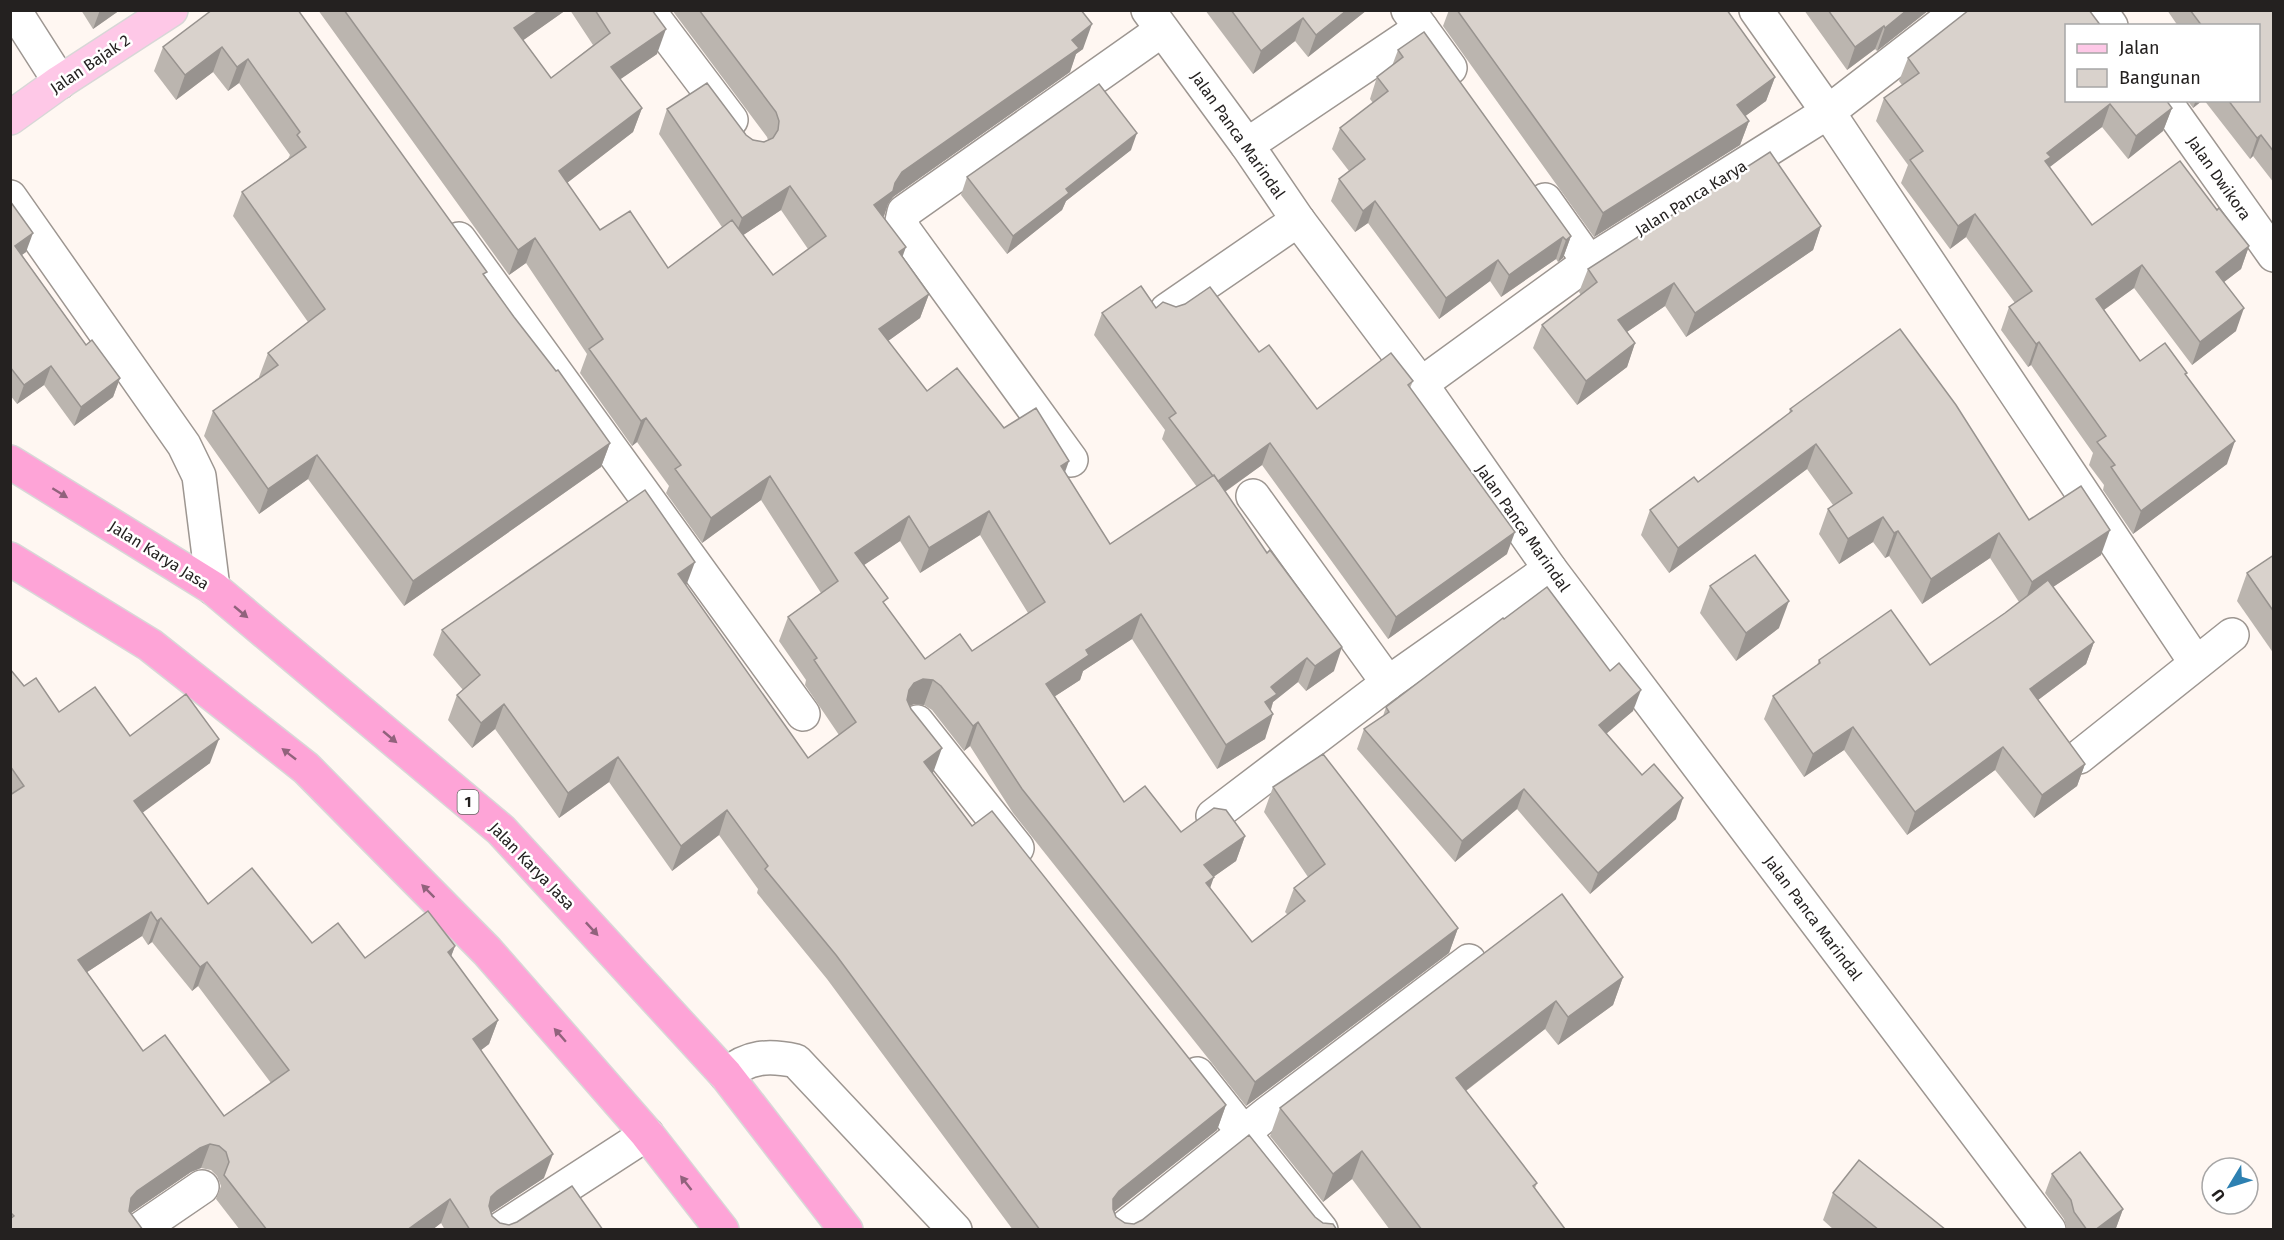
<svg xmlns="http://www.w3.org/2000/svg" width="2284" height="1240" font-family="'Fira Sans',sans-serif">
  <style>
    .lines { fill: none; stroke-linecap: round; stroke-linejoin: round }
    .minor-casing { stroke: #9d9691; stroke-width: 36 }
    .major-casing { stroke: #d8d7d7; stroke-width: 36 }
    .highway-casing { stroke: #d8d7d7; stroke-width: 36 }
    .minor { stroke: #fff; stroke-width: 33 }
    .major { stroke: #fec8e7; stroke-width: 33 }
    .highway { stroke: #fea4d7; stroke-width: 33 }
    .wall { fill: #bbb5af; fill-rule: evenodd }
    .shaded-wall { fill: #98938f }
    .building { fill: #d9d2cc; stroke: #98938f; stroke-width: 1.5; fill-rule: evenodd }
    .oneway { fill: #91627c }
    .labels { text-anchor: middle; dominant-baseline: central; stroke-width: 5; stroke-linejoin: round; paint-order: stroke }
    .shield { fill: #fff; stroke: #666463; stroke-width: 1.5 }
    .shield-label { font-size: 15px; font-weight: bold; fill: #242120 }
    .street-label { font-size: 16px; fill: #242120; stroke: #fff }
  </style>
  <rect width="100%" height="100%" fill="#fff7f2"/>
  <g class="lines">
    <defs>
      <g id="minor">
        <polyline points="14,10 60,82"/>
        <polyline points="648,10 731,120"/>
        <polyline points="1148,10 1247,145 1298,220 1421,384 1550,569 2049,1230"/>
        <polyline points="1408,10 1450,68"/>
        <polyline points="1756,10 1828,112 2196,663"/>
        <polyline points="2100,10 2111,26"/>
        <polyline points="2164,100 2274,255"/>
        <polyline points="1247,145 1421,28"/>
        <polyline points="10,197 184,445 199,476 213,588"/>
        <polyline points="1545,200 1589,262"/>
        <polyline points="459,239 803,714"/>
        <polyline points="1167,310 1298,220"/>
        <polyline points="1421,384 1589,262 1828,112 1960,10"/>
        <polyline points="1071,460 904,230 902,221 904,212 1162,30"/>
        <polyline points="1253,496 1388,683"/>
        <polyline points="917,722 1017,848"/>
        <polyline points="2079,757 2232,635"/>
        <polyline points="1213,816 1388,683 1550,569"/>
        <polyline points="1197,1074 1321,1230"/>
        <path d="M726 1075C748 1056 769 1055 796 1061L955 1230"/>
        <polyline points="139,1230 202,1187"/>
        <polyline points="499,1230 647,1134"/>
        <polyline points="1122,1230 1268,1113 1469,961"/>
      </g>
      <polyline id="major" points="10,118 60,82 171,10"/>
      <g id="highway">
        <polyline points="10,462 213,588 501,830 726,1075 846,1230"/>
        <polyline points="10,559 150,645 306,768 487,951 647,1134 722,1230"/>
      </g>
    </defs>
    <use href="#minor" class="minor-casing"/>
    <use href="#major" class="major-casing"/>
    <use href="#highway" class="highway-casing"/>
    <use href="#minor" class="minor"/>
    <use href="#major" class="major"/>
    <use href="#highway" class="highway"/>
  </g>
  <g class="wall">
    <polygon points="81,10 120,10 93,29"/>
    <polygon points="212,10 485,276 514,317 610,443 601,467 404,606 308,479 259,514 204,436 213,411 260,378 259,377 268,353 308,322 233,216 242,192 288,159 290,155 239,83 228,91 213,72 176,100 154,71 163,47"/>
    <path d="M318 10H566L523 40 551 78 593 45 570 10H652L657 54 620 79 642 108 633 132 567 183 600 230 668 268 722 227 659 134 667 109 746 135 753 140 764 142 768 140 767 137 672 10H1081L1083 49 1076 54 1070 72 893 197 888 204 884 216 883 217 903 257 929 294 920 318 888 341 927 391 1004 428 1065 473 1110 544 1197 487 1162 439 1165 430 1094 335 1102 313 1156 308 1259 352 1317 409 1413 381 1410 388 1507 554 1388 639 1262 465 1225 492 1334 671 1306 691 1298 682 1273 702 1271 710 1265 739 1217 769 1132 639 1083 671 1080 680 1055 696 1124 802 1181 832 1245 836 1236 861 1213 877 1210 888 1252 942 1288 915 1285 912 1294 888 1308 877 1264 812 1273 787 1458 928 1449 953 1246 1106 1013 813 970 746 964 751 932 710 924 705 914 704 910 706 933 773 972 826 1226 1105 1217 1130 1114 1212 1116 1217 1125 1223 1134 1224 1315 1217 1323 1223 1337 1230H1013L827 979 757 893 758 889 719 835 672 871 609 782 559 818 495 729 472 748 448 720 457 695 463 690 433 655 442 630 686 586 808 758 839 735 805 685 806 680 779 641 788 617 821 593 761 500 702 543 666 493 669 486 637 442 632 446 580 373 587 354 526 263 509 275ZM781 210 808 249 773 275 743 235ZM980 535 1028 613 972 651 925 659 885 605 864 565 900 541 920 573Z"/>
    <polygon points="1205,10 1367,10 1308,57 1295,41 1253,74"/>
    <polygon points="1449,10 1727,10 1775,77 1766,101 1745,116 1749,121 1740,145 1594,237 1443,26"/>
    <polygon points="1804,10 1929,10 1877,51 1875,49 1847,70"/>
    <polygon points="2167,10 2274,10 2274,183 2253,156 2250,159 2204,100 2259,100 2259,26 2178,26"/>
    <polygon points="2067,26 2172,108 2163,131 2128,159 2102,127 2049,167 2092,225 2217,210 2249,246 2241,269 2224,282 2236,331 2192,365 2134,288 2104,310 2140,361 2186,375 2227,464 2133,534 2103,490 2104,485 2089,465 2093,453 2031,365 2028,367 2001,330 2009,307 2015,303 1966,237 1950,249 1901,183 1908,165 1876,121 1884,98 1902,85 1899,81 1908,58"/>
    <polygon points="1398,50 1571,236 1563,258 1558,262 1556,259 1501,297 1490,281 1439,319 1368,223 1355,232 1331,201 1339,179 1349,171 1332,149 1340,128 1373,103 1370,99 1377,77 1392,66"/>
    <polygon points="2187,100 2203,100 2193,108"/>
    <polygon points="1131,150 1066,201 1062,210 1007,254 961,195 967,177"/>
    <polygon points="10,201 26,252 22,255 86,345 120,378 113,397 74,426 44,385 17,404 10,395"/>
    <polygon points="1821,226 1813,250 1686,337 1665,306 1627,332 1635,343 1627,367 1577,405 1533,348 1542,325 1581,295 1579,292 1588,269"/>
    <polygon points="1790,409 2029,520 2101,555 2053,587 2094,642 2086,664 2038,700 2085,764 2077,786 2034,818 1995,770 1907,835 1844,750 1804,777 1764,719 1773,696 1817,665 1819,660 1930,665 2005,613 2019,602 1990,558 1922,604 1889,556 1885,558 1873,542 1839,564 1819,534 1828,509 1833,505 1807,469 1669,573 1641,535 1650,510 1698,482 1789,414"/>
    <polygon points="2274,555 2274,654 2237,601 2247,573"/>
    <polygon points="1710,586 1779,628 1736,661 1700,613"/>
    <path d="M10 669 24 686 59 712 210 763 142 812 208 904 312 943 365 958 455 946 451 956 498 1020 489 1044 481 1050 544 1178 491 1213 492 1216 500 1223 509 1225 603 1230H445L441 1223 432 1230H240L216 1199 221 1186 217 1176 211 1170 201 1168 191 1172 131 1213 10 1230ZM142 936 148 945 152 942 192 991 198 986 271 1083 224 1116 143 1051 87 972Z"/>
    <polygon points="1386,707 1633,711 1606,733 1676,819 1590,894 1517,809 1455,862 1357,749 1364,729 1383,716"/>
    <polygon points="1562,894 1623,977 1613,1005 1558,1045 1545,1029 1466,1091 1537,1183 1535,1188 1564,1230 1390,1230 1352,1179 1323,1202 1270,1136 1280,1108"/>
    <polygon points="2052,1174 2123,1209 2116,1228 2114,1230 2067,1230 2064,1219 2045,1193"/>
    <polygon points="1833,1193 1946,1230 1834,1230 1823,1220"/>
  </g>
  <g class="shaded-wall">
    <polygon points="100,10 120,10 93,29"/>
    <polygon points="540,10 566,10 505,53 514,28"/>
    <polygon points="1347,10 1367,10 1308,57 1316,35"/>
    <polygon points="1907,10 1929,10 1877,51 1885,28"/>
    <polygon points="1303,18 1295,41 1253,74 1261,51"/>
    <polygon points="1092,24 1083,49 1076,54 1070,72 893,197 888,204 884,216 865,229 874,205 895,183 902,172"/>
    <polygon points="1884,26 1875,49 1847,70 1855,47"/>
    <polygon points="666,29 657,54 602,92 611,67"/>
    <polygon points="222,47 213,72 176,100 185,75"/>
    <polygon points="248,59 239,83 228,91 237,67"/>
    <polygon points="1775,77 1766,101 1729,128 1737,105"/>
    <polygon points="2196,100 2203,100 2193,108"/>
    <polygon points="2110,104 2102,127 2046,170 2037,184 2047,153"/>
    <polygon points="642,108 633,132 550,196 559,171"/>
    <polygon points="2172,108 2163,131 2128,159 2136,136"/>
    <polygon points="1749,121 1740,145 1594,237 1603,213"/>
    <polygon points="1137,133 1131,150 1066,201 1062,210 1007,254 1013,236 1066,189"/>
    <polygon points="2261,135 2253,156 2250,159 2257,138"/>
    <polygon points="790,186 781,210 733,242 742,218"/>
    <polygon points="1375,201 1368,223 1355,232 1363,211"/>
    <polygon points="1975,214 1966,237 1950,249 1958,226"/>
    <polygon points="1821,226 1813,250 1686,337 1695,313"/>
    <polygon points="33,233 26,252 10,263 15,246"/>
    <polygon points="1571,236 1563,258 1558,262 1566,240"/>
    <polygon points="1563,237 1556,259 1501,297 1509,275"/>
    <polygon points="535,238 526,263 509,275 518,250"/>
    <polygon points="2249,246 2241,269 2207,295 2216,272"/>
    <polygon points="906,247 897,272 899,252"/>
    <polygon points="1498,260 1490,281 1439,319 1446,298"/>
    <polygon points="2142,265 2134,288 2087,322 2096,299"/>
    <polygon points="1674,283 1665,306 1609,344 1618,320"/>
    <polygon points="929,294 920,318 870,354 879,329"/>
    <polygon points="2244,308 2236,331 2192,365 2200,342"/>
    <polygon points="2039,342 2031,365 2028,367 2036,344"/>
    <polygon points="1635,343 1627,367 1577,405 1586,381"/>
    <polygon points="51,366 44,385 17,404 24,385"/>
    <polygon points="120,378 113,397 74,426 81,407"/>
    <polygon points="646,418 637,442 632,446 641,421"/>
    <polygon points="2235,441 2227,464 2133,534 2141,511"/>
    <polygon points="610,443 601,467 404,606 413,581"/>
    <polygon points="1270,443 1262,465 1209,503 1217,482"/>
    <polygon points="1816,444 1807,469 1669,573 1678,548"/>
    <polygon points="317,455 308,479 259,514 268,489"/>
    <polygon points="1069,461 1060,486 1061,466"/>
    <polygon points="770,476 761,500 702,543 711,518"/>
    <polygon points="989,511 980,535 920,573 929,548"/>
    <polygon points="909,516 900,541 846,577 855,553"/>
    <polygon points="1883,517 1873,542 1839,564 1848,539"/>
    <polygon points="2110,530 2101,555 2023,607 2032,582"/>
    <polygon points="1898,531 1889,556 1885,558 1894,533"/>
    <polygon points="1515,532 1507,554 1388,639 1396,617"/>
    <polygon points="1999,533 1990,558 1922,604 1931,579"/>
    <polygon points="695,562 686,586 678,574"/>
    <polygon points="1789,601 1779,628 1736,661 1746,633"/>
    <polygon points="1141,614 1132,639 1083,671 1080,680 1037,708 1046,684 1086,650"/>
    <polygon points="2094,642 2086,664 2022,712 2030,689"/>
    <polygon points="1342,647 1334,671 1306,691 1315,666"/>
    <polygon points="1307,658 1298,682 1273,702 1268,718 1273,714 1265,739 1217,769 1226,745 1271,687"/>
    <polygon points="923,679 933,680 924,705 914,704 905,708 909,690 914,683"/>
    <polygon points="1641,690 1633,711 1592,746 1599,725"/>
    <polygon points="504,704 495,729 472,748 481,723"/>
    <polygon points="978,722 970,746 964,751 973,726"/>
    <polygon points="1853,727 1844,750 1804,777 1813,754"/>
    <polygon points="219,739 210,763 126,825 134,801"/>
    <polygon points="2003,747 1995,770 1907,835 1915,812"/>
    <polygon points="942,748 933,773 916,786 924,762"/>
    <polygon points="618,757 609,782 559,818 568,793"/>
    <polygon points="2085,764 2077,786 2034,818 2042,795"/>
    <polygon points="1524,789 1517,809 1455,862 1462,841"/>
    <polygon points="1683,798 1676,819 1590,894 1598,873"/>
    <polygon points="727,810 719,835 672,871 681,846"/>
    <polygon points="1245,836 1236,861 1195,890 1204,865"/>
    <polygon points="1214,877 1205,902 1206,883"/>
    <polygon points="151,912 142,936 69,984 78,960"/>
    <polygon points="161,918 152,942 148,945 157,921"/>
    <polygon points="1458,928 1449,953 1246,1106 1255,1082"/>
    <polygon points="455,946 446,970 448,952"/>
    <polygon points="207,962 198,986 192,991 200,967"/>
    <polygon points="1623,977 1613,1005 1558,1045 1568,1017"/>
    <polygon points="1556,1001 1545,1029 1446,1106 1456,1078"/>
    <polygon points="498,1020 489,1044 464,1063 473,1039"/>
    <polygon points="1226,1105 1217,1130 1110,1215 1113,1199 1119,1191"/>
    <polygon points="210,1144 201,1168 191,1172 128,1215 131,1198 137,1191 200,1148"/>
    <polygon points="1362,1151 1352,1179 1323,1202 1333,1174"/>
    <polygon points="553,1154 544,1178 488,1215 483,1221 491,1197 497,1191"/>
    <polygon points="450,1199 441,1223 432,1230 407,1230"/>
    <polygon points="2123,1209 2116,1228 2114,1230 2095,1230"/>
  </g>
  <g class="building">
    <polygon points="212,10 298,10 487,272 483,274 514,317 556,371 558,370 610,443 413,581 317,455 268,489 213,411 278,365 268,353 325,309 242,192 306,147 297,135 300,132 248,59 237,67 222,47 185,75 163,47"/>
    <path d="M344 10H540L514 28 551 78 610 33 595 10H652L666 29 611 67 642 108 559 171 600 230 630 211 668 268 732 220 773 275 826 236 790 186 742 218 667 109 707 83 746 135 753 140 764 142 773 138 778 130 779 121 776 112 699 10H1081L1092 24 1072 40 1079 48 902 172 895 183 893 191 874 205 906 247 899 252 929 294 879 329 927 391 957 368 1004 428 1036 408 1069 461 1061 466 1110 544 1214 475 1267 553 1270 550 1342 647 1315 666 1307 658 1271 687 1277 694 1265 702 1273 714 1226 745 1141 614 1086 650 1089 655 1046 684 1124 802 1145 786 1181 832 1214 808 1226 810 1245 836 1204 865 1214 877 1206 883 1252 942 1305 901 1294 888 1325 864 1273 787 1323 754 1458 928 1255 1082 1022 789 978 722 973 726 941 686 933 680 923 679 914 683 909 690 907 700 911 709 942 748 924 762 972 826 992 811 1226 1105 1119 1191 1113 1199V1209L1116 1217 1125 1223 1134 1224 1142 1220 1249 1135 1315 1217 1323 1223 1333 1224 1337 1230H1040L836 955 765 869 768 866 727 810 681 846 618 757 568 793 504 704 481 723 457 695 480 675 442 630 645 490 695 562 678 574 808 758 856 722 814 660 817 658 788 617 838 581 770 476 711 518 675 469 681 465 646 418 641 421 589 349 603 339 535 238 518 250ZM989 511 1045 602 972 651 960 634 925 659 883 602 888 598 855 553 909 516 929 548Z"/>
    <polygon points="1231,10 1347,10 1316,35 1303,18 1261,51"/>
    <polygon points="1457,10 1727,10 1775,77 1737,105 1749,121 1603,213"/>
    <polygon points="1828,10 1907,10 1885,28 1884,26 1855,47"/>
    <polygon points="1969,10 2089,10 2101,26 2067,26 2067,100 2166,100 2172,108 2136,136 2110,104 2047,153 2051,157 2045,161 2092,225 2180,161 2217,210 2219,208 2249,246 2216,272 2244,308 2200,342 2142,265 2096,299 2140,361 2165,343 2187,373 2185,374 2235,441 2141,511 2111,467 2115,465 2097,442 2106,436 2039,342 2036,344 2009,307 2032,291 1975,214 1958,226 1910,160 1923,151 1884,98 1919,73 1908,58"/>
    <polygon points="2190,10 2274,10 2274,152 2261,135 2257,138 2228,100 2259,100 2259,26 2202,26"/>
    <polygon points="1424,32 1571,236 1566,240 1563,237 1509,275 1498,260 1446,298 1375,201 1363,211 1339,179 1365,159 1340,128 1388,91 1377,77 1403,57 1398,50"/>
    <polygon points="1099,84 1137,133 1066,189 1069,193 1013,236 967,177"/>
    <polygon points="1770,152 1821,226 1695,313 1674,283 1618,320 1635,343 1586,381 1542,325 1597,282 1588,269"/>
    <polygon points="10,201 33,233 15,246 86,345 92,340 120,378 81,407 51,366 24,385 10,367"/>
    <polygon points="1141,286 1156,308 1163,302 1176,307 1185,304 1210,287 1259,352 1269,345 1317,409 1391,353 1413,381 1408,385 1515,532 1396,617 1270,443 1218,481 1214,475 1213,476 1169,418 1176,413 1102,313"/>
    <polygon points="1900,329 1956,405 2029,520 2081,486 2110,530 2032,582 1999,533 1931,579 1898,531 1894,533 1883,517 1848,539 1828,509 1852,493 1816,444 1678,548 1650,510 1694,477 1698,482 1792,411 1790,409"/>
    <polygon points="1755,555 1789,601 1746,633 1710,586"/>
    <polygon points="2274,555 2274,612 2247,573"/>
    <polygon points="2048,580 2094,642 2030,689 2085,764 2042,795 2003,747 1915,812 1853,727 1813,754 1773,696 1820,663 1819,660 1891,610 1930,665 2005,613"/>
    <polygon points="1547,587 1610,671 1619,663 1641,690 1599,725 1642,775 1654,764 1683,798 1598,873 1524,789 1462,841 1364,729 1389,712 1386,707 1503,618 1504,619"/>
    <path d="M10 669 24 686 36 678 59 712 95 687 130 736 186 694 219 739 134 801 208 904 252 868 312 943 338 923 365 958 428 911 455 946 448 952 498 1020 473 1039 553 1154 497 1191 491 1197 489 1206 492 1216 500 1223 509 1225 517 1222 572 1186 603 1230H470L450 1199 407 1230H267L224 1175 229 1162 226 1152 219 1146 210 1144 200 1148 137 1191 131 1198 129 1211 143 1230H10V1219L14 1216 10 1212V795L24 786 10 766ZM151 912 157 921 161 918 200 967 207 962 289 1070 224 1116 165 1035 143 1051 78 960Z"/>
    <polygon points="1562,894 1623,977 1568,1017 1556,1001 1456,1078 1537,1183 1533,1186 1565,1229 1564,1230 1422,1230 1362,1151 1333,1174 1280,1108"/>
    <polygon points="2080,1152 2123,1209 2095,1230 2087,1230 2074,1212 2071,1200 2052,1174"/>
    <polygon points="1859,1160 1946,1230 1879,1230 1833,1193"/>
  </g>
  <defs><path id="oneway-solid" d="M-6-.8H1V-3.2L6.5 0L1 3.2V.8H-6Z" transform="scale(1.5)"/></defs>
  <g class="oneway">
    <use href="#oneway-solid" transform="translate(60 493) rotate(32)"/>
    <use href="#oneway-solid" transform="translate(241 612) rotate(40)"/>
    <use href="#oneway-solid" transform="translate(390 737) rotate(40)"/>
    <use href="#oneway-solid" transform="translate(289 754) rotate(-142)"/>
    <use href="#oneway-solid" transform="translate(428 891) rotate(-135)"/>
    <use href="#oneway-solid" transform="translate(592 929) rotate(47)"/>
    <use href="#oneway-solid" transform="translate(560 1035) rotate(-131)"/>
    <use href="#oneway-solid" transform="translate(686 1183) rotate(-128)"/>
  </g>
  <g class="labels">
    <rect class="shield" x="457.5" y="790" width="21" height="24" rx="4.5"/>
    <g class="shield-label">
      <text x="468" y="802">1</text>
    </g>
    <g class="street-label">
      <text transform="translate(90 64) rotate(-34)">Jalan Bajak 2</text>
      <text transform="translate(1238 135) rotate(55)">Jalan Panca Marindal</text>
      <text transform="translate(2219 178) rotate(55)">Jalan Dwikora</text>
      <text transform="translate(1691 198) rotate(-32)">Jalan Panca Karya</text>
      <text transform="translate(1523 528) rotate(55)">Jalan Panca Marindal</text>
      <text transform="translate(159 555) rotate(32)">Jalan Karya Jasa</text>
      <text transform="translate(532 866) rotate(46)">Jalan Karya Jasa</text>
      <text transform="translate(1813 918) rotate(53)">Jalan Panca Marindal</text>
    </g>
  </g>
  <rect width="2284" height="1240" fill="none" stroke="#242120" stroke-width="24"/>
  <rect x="2065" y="24" width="195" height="78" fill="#ffffff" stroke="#a7a6a6" stroke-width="1.5"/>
  <rect x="2077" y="44" width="30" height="9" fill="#fec8e7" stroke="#a7a6a6" stroke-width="1.5"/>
  <text x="2119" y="54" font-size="18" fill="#242120">Jalan</text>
  <rect x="2077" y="69" width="30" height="18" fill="#d9d2cc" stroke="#a7a6a6" stroke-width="1.5"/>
  <text x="2119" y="84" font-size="18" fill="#242120">Bangunan</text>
  <g transform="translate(2230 1186) rotate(232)"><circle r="28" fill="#ffffff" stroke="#a7a6a6" stroke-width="1.5"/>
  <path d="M0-4.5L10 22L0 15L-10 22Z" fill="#2d80b1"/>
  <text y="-9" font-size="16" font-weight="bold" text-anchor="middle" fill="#242120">U</text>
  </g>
</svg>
